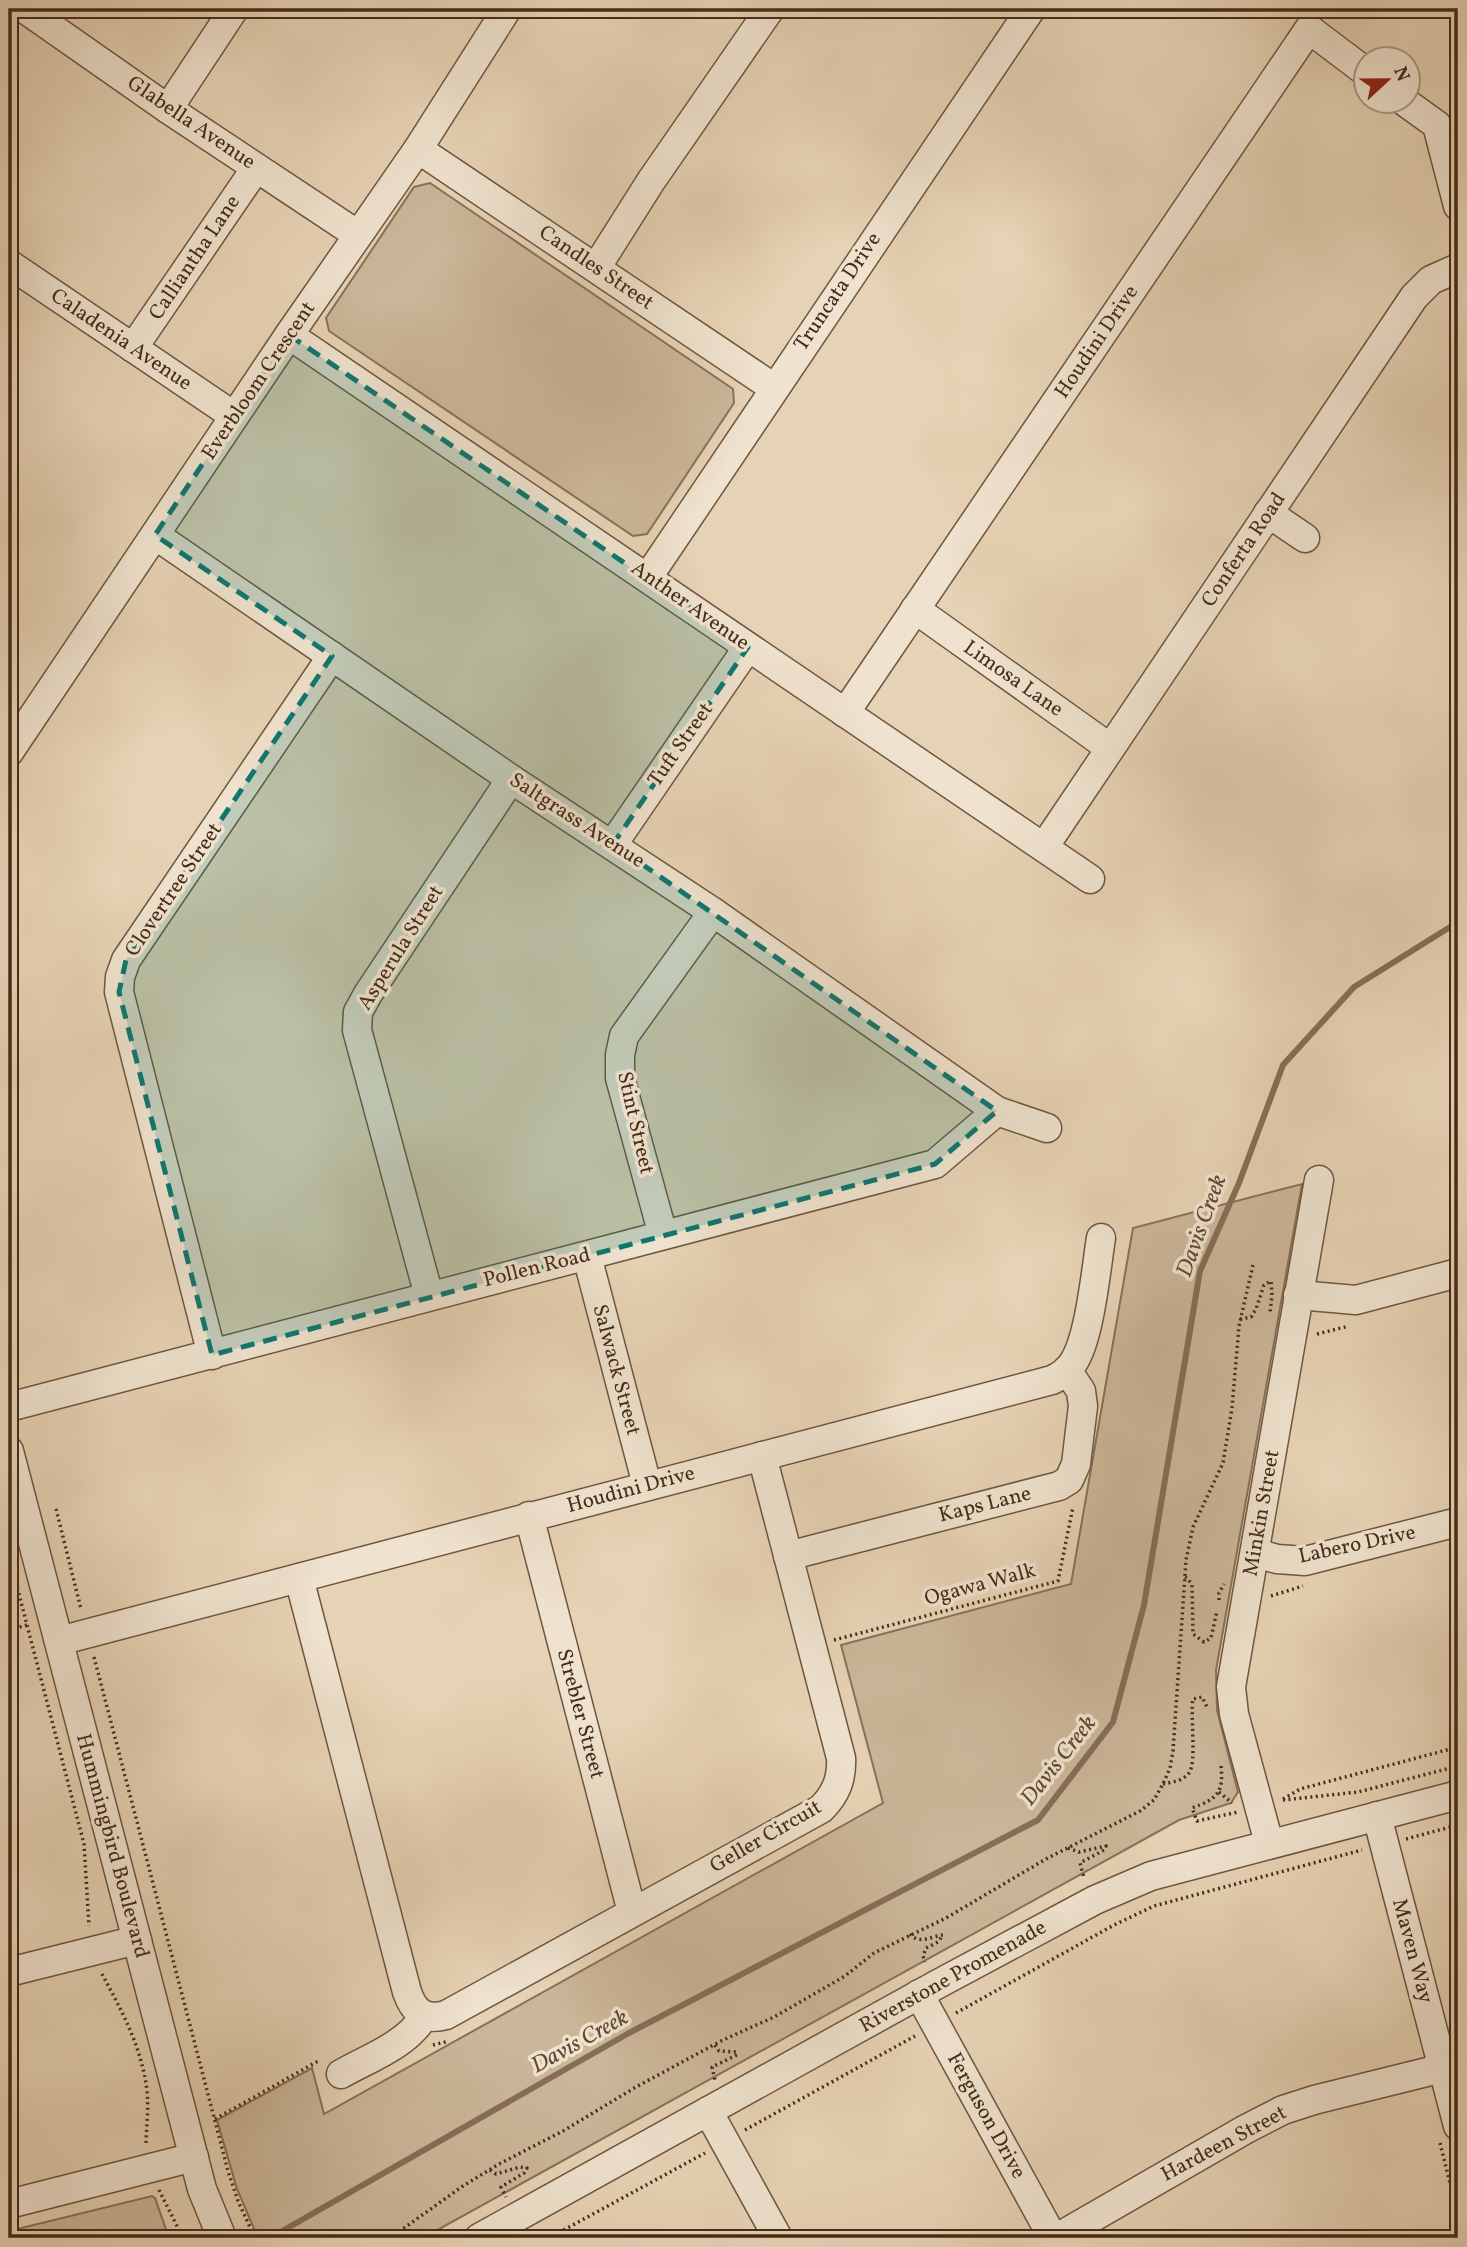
<svg xmlns="http://www.w3.org/2000/svg" width="1467" height="2247" font-family="Vollkorn,serif">
  <style>
    .green { fill: #cbb699; stroke: #887158; stroke-width: 2 }
    .lines { fill: none; stroke-linecap: round; stroke-linejoin: round }
    .stream { stroke: #866e56; stroke-width: 6 }
    .minor-casing { stroke: #6e563f; stroke-width: 31 }
    .path { stroke: #462c18; stroke-width: 3.5; stroke-dasharray: 2 3.5; stroke-linecap: butt }
    .minor { stroke: #efe2ce; stroke-width: 28 }
    .marked { fill: #0f766e; fill-opacity: 0.2; stroke: #0f766e; stroke-width: 5; stroke-dasharray: 14 9; stroke-linejoin: round }
    .labels { text-anchor: middle; dominant-baseline: central; stroke-width: 7; stroke-linejoin: round; paint-order: stroke }
    .street-label { font-size: 21px; fill: #462c18; stroke: #efe2ce }
    .water-label { font-size: 23px; font-style: italic; fill: #604832; stroke: #efe2ce }
  </style>
  <rect width="100%" height="100%" fill="#e6d2b4"/>
  <filter id="stains"><feTurbulence type="fractalNoise" baseFrequency=".00286" numOctaves="4"/><feColorMatrix values="0 0 0 0 .2 0 0 0 0 .09 0 0 0 0 .02 0 0 0 .5 -.17"/></filter>
  <radialGradient id="worn" r=".72"><stop offset=".6" stop-color="#630" stop-opacity="0"/><stop offset="1" stop-color="#630" stop-opacity=".3"/></radialGradient>
  <g class="green">
    <polygon points="430,183 733,389 734,403 647,534 633,536 329,331 326,318 414,187"/>
    <polygon points="1302,1184 1216,1670 1217,1710 1238,1792 1231,1803 1179,1820 423,2238 258,2238 237,2189 217,2120 312,2068 324,2114 883,1803 841,1645 1071,1584 1133,1228"/>
    <polygon points="152,2196 155,2198 169,2238 9,2238 9,2231"/>
  </g>
  <g class="lines">
    <polyline class="stream" points="270,2238 629,2033 1038,1820 1113,1722 1144,1605 1200,1271 1239,1183 1283,1065 1354,987 1458,922"/>
    <defs>
      <g id="minor">
        <polyline points="25,9 168,109 358,235"/>
        <polyline points="1405,102 1437,125 1458,206"/>
        <polyline points="168,109 234,9"/>
        <polyline points="418,149 774,388"/>
        <polyline points="9,264 234,416"/>
        <polyline points="596,268 651,181 770,9"/>
        <polyline points="289,335 1090,879"/>
        <polyline points="133,348 256,168"/>
        <polyline points="1268,513 1305,538"/>
        <polyline points="155,535 511,779 713,912 997,1111"/>
        <polyline points="648,577 1031,9"/>
        <polyline points="915,609 1110,748"/>
        <polyline points="845,713 1309,29 1366,72"/>
        <polyline points="9,752 289,335 418,149 507,9"/>
        <polyline points="613,844 748,647"/>
        <polyline points="1044,847 1414,297 1431,280 1458,268"/>
        <polyline points="663,1235 620,1078 620,1055 624,1036 713,912"/>
        <polyline points="587,1256 647,1485"/>
        <polyline points="1298,1295 1356,1300 1458,1273"/>
        <polyline points="429,1296 357,1030 358,1012 368,994 511,779"/>
        <polyline points="212,1355 119,992 120,977 126,960 332,656"/>
        <polyline points="9,1407 935,1164 997,1111 1047,1128"/>
        <polyline points="9,1451 202,2189 222,2238"/>
        <polyline points="529,1516 632,1912"/>
        <polyline points="1256,1553 1277,1559 1305,1561 1458,1522"/>
        <polyline points="788,1556 1059,1486 1069,1480 1076,1464 1083,1406 1081,1391 1067,1370"/>
        <path d="M299 1578 407 1992C414 2012 425 2021 446 2015L821 1809C836 1794 842 1779 841 1758L762 1456"/>
        <path d="M59 1641 1052 1380C1061 1376 1068 1371 1073 1363 1090 1338 1096 1269 1101 1238"/>
        <polyline points="1377,1816 1458,2126"/>
        <polyline points="1269,1843 1234,1714 1231,1687 1319,1180"/>
        <polyline points="9,1972 137,1940"/>
        <polyline points="919,1994 1053,2238"/>
        <path d="M341 2074C369 2058 407 2045 424 2016"/>
        <polyline points="708,2111 778,2238"/>
        <polyline points="9,2204 194,2157"/>
        <polyline points="479,2238 938,1984 1095,1900 1151,1876 1458,1795"/>
        <polyline points="1057,2238 1246,2129 1283,2110 1314,2100 1443,2068"/>
      </g>
    </defs>
    <use href="#minor" class="minor-casing"/>
    <g class="path">
      <polyline points="1240,1319 1251,1317 1256,1309 1264,1285 1271,1281 1272,1295 1270,1313"/>
      <polyline points="1317,1334 1349,1326"/>
      <polyline points="56,1509 81,1609"/>
      <polyline points="9,1556 84,1844 89,1926"/>
      <polyline points="1185,1577 1188,1579 1192,1585 1193,1634 1204,1642 1211,1638 1217,1611"/>
      <polyline points="1271,1596 1303,1586"/>
      <polyline points="1219,1600 1219,1593 1224,1584"/>
      <polyline points="9,1630 27,1625"/>
      <polyline points="834,1640 1058,1581 1073,1507"/>
      <polyline points="94,1657 228,2171 238,2201 255,2238"/>
      <path d="M1221 1766C1224 1793 1217 1799 1192 1808L1197 1821 1238 1812"/>
      <path d="M1163 1784C1172 1782 1183 1781 1189 1773 1197 1762 1190 1715 1193 1699L1202 1697 1207 1707"/>
      <polyline points="1219,1792 1232,1803"/>
      <polyline points="1283,1799 1300,1789 1458,1747"/>
      <polyline points="1283,1800 1358,1792 1458,1766"/>
      <polyline points="1406,1839 1458,1825"/>
      <polyline points="1068,1848 1079,1852 1106,1846 1104,1850 1080,1863 1084,1878"/>
      <path d="M910 1934C919 1945 932 1936 943 1935L938 1942 926 1948 923 1956 925 1962"/>
      <path d="M102 1974C122 2011 142 2048 147 2091 149 2109 146 2128 146 2146"/>
      <polyline points="956,2013 1114,1925 1154,1906 1362,1850"/>
      <polyline points="433,2045 449,2041"/>
      <polyline points="715,2045 719,2051 736,2052 737,2055 712,2067 715,2080"/>
      <polyline points="215,2119 320,2060"/>
      <polyline points="745,2130 915,2036"/>
      <polyline points="1440,2143 1458,2215"/>
      <polyline points="490,2170 496,2174 520,2167 527,2168 524,2173 501,2187 506,2197"/>
      <polyline points="159,2190 183,2238"/>
      <polyline points="390,2238 463,2186 499,2164 563,2131 636,2087 721,2041 774,2017 845,1976 874,1953 946,1918 1046,1859 1140,1811 1154,1800 1163,1784 1170,1768 1173,1751 1186,1560 1193,1527 1223,1463 1232,1408 1239,1326 1253,1265"/>
      <polyline points="549,2238 705,2153"/>
    </g>
    <use href="#minor" class="minor"/>
  </g>
  <path class="marked" d="M289 335 748 647 613 844 997 1111 935 1164 212 1355 119 992 126 960 332 656 155 535Z"/>
  <g class="labels">
    <g class="street-label">
      <text transform="translate(191 123) rotate(34)">Glabella Avenue</text>
      <text transform="translate(195 258) rotate(-56)">Calliantha Lane</text>
      <text transform="translate(596 268) rotate(34)">Candles Street</text>
      <text transform="translate(838 292) rotate(-56)">Truncata Drive</text>
      <text transform="translate(121 340) rotate(34)">Caladenia Avenue</text>
      <text transform="translate(1097 342) rotate(-56)">Houdini Drive</text>
      <text transform="translate(259 381) rotate(-56)">Everbloom Crescent</text>
      <text transform="translate(1244 550) rotate(-56)">Conferta Road</text>
      <text transform="translate(690 606) rotate(35)">Anther Avenue</text>
      <text transform="translate(1013 679) rotate(35)">Limosa Lane</text>
      <text transform="translate(681 745) rotate(-55)">Tuft Street</text>
      <text transform="translate(577 821) rotate(33)">Saltgrass Avenue</text>
      <text transform="translate(174 890) rotate(-56)">Clovertree Street</text>
      <text transform="translate(401 948) rotate(-58)">Asperula Street</text>
      <text transform="translate(635 1123) rotate(77)">Stint Street</text>
      <text transform="translate(537 1268) rotate(-14)">Pollen Road</text>
      <text transform="translate(616 1370) rotate(75)">Salwack Street</text>
      <text transform="translate(631 1490) rotate(-15)">Houdini Drive</text>
      <text transform="translate(985 1505) rotate(-14)">Kaps Lane</text>
      <text transform="translate(1262 1513) rotate(-80)">Minkin Street</text>
      <text transform="translate(1357 1545) rotate(-12)">Labero Drive</text>
      <text transform="translate(980 1585) rotate(-15)">Ogawa Walk</text>
      <text transform="translate(580 1714) rotate(75)">Strebler Street</text>
      <text transform="translate(766 1837) rotate(-30)">Geller Circuit</text>
      <text transform="translate(112 1846) rotate(75)">Hummingbird Boulevard</text>
      <text transform="translate(1412 1951) rotate(75)">Maven Way</text>
      <text transform="translate(953 1977) rotate(-29)">Riverstone Promenade</text>
      <text transform="translate(986 2116) rotate(61)">Ferguson Drive</text>
      <text transform="translate(1224 2144) rotate(-28)">Hardeen Street</text>
    </g>
    <g class="water-label">
      <text transform="translate(1202 1226) rotate(-70)">Davis Creek</text>
      <text transform="translate(1059 1761) rotate(-52)">Davis Creek</text>
      <text transform="translate(580 2042) rotate(-29)">Davis Creek</text>
    </g>
  </g>
  <rect width="1467" height="2247" fill="none" stroke="#e6d2b4" stroke-width="35"/>
  <rect x="10" y="10" width="1446" height="2226" fill="none" stroke="#462c18" stroke-width="3.5"/>
  <rect x="18" y="18" width="1432" height="2212" fill="none" stroke="#462c18" stroke-width="2"/>
  <g transform="translate(1387 80) rotate(68)"><circle r="33" fill="#efe2ce" stroke="#ab9985" stroke-width="2"/>
  <path d="M0-5L12 26L0 18L-12 26Z" fill="#8f2418"/>
  <text y="-10" font-size="19" font-weight="bold" text-anchor="middle" fill="#462c18">N</text>
  </g>
  <rect width="100%" height="100%" filter="url(#stains)"/>
  <rect width="100%" height="100%" fill="url(#worn)"/>
</svg>
